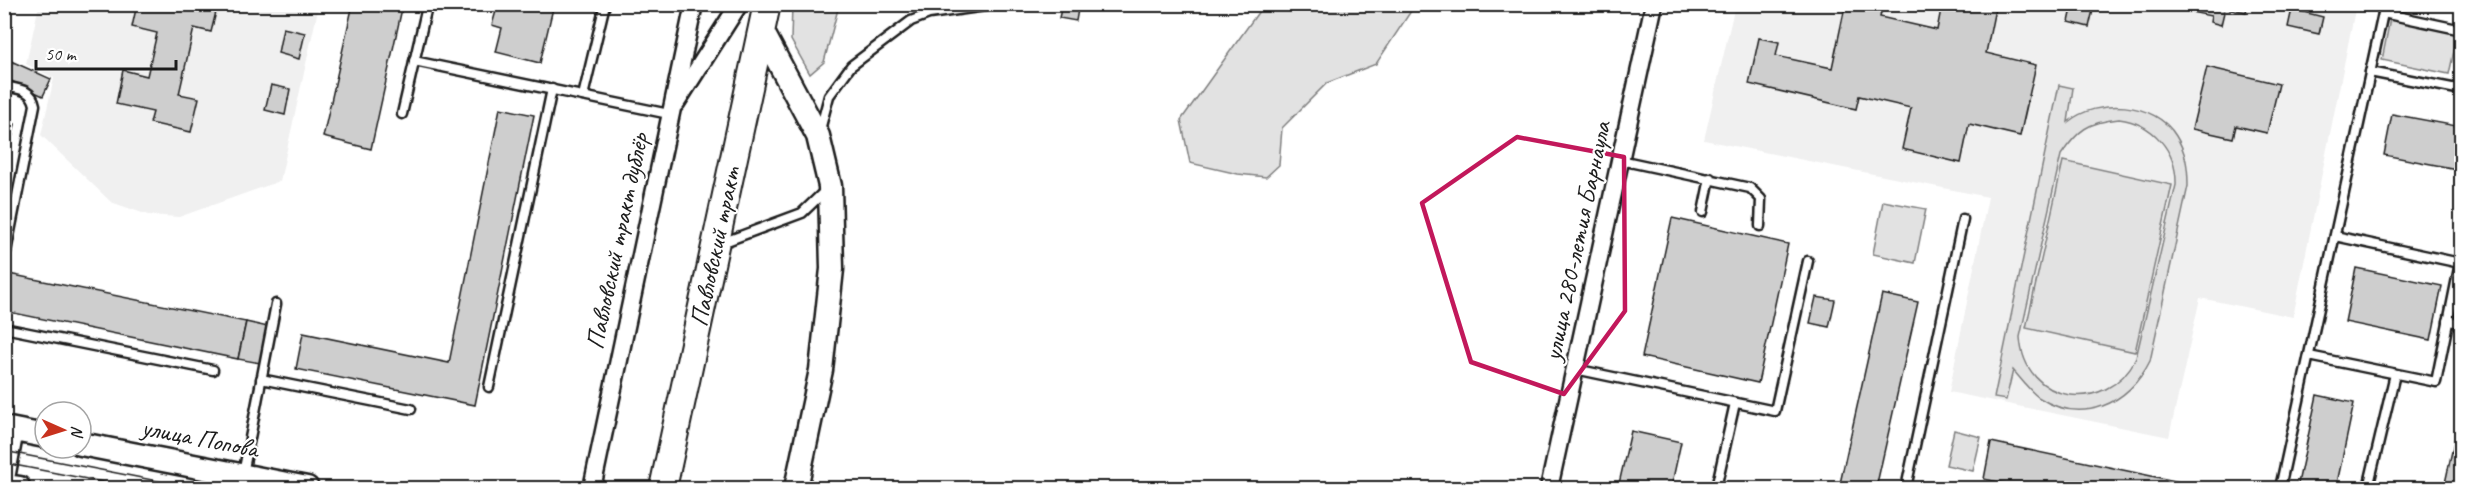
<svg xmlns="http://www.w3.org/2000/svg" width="2466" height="493" font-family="Caveat,sans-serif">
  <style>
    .built { fill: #f0f0f0 }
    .green { fill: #e2e2e2; stroke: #7f7f7f; stroke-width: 1.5; fill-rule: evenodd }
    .building { fill: #cecece; stroke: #1c1c1c; stroke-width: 1.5 }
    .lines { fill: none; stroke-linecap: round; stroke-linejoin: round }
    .lane-casing { stroke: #1c1c1c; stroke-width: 13 }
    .street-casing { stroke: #1c1c1c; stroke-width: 21 }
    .secondary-casing { stroke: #1c1c1c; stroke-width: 27 }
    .primary-casing { stroke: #1c1c1c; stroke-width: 30 }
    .lane { stroke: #fff; stroke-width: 8 }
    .street { stroke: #fff; stroke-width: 16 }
    .secondary { stroke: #fff; stroke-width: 22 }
    .primary { stroke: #fff; stroke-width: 26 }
    .tram { stroke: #1c1c1c; stroke-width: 1.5 }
    .marked { fill: none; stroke: #c2185b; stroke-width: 4.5; stroke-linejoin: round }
    .labels { text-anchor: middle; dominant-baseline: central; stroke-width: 4.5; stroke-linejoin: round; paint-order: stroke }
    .street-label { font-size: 26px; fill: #1c1c1c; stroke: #fff }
  </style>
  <rect width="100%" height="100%" fill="#fff"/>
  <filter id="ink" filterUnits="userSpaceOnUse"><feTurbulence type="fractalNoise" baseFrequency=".0167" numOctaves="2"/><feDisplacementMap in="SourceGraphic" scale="12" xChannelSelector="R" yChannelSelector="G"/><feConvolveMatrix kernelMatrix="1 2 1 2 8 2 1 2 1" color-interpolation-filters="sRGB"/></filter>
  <g filter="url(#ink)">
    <g class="built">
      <polygon points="39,5 319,5 280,181 179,217 148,215 111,202 41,135 54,78 26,64"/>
      <polygon points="1735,5 2356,5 2293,317 2200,298 2169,437 1949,392 1988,197 1704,140"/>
    </g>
    <g class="green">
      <polygon points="1264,4 1415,5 1376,64 1327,83 1282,128 1279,165 1266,177 1238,174 1190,163 1181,120"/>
      <polygon points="792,5 839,5 824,62 810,74 791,40"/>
      <polygon points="2390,19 2458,33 2449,74 2382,60"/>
      <path d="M2059 85 2073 88 2068 122C2097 98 2155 101 2176 136 2186 152 2188 167 2188 186L2150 361C2129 404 2082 426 2038 397 2028 389 2021 379 2013 370L2006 400 1994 398ZM2119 119C2152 123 2177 150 2176 185L2136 358C2107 416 2024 405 2020 337L2061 155C2078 130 2088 122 2119 119Z"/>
      <polygon points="2063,161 2172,185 2135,352 2026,328"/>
      <polygon points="1883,201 1926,209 1915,263 1873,254"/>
      <polygon points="1954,430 1981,437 1973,471 1946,465"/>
    </g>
    <g class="building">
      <polygon points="137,4 218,4 211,32 194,28 179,94 199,98 191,132 150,123 153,112 116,104 123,70 147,76 157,33 132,27"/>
      <polygon points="353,4 403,4 371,149 323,137"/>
      <polygon points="498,4 554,4 540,63 496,52 502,28 492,25"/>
      <polygon points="1062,4 1079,4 1076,21 1059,18"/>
      <polygon points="1883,4 1880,17 1937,30 1942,4 1996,4 1986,53 2036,65 2020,136 1969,124 1961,163 1902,149 1911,108 1859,96 1856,109 1749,84 1759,38 1779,42 1776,56 1832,68 1845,7 1838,4"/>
      <polygon points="2073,4 2094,6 2089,27 2069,22"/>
      <polygon points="2182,4 2248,4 2246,12 2225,8 2221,25 2210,22 2211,16 2181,10"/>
      <polygon points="2292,9 2323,17 2319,34 2288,27"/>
      <polygon points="4,22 11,23 5,50 4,50"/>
      <polygon points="283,28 305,33 299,59 278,53"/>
      <polygon points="4,59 11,61 7,79 4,78"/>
      <polygon points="11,61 51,79 43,96 7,79"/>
      <polygon points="2207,67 2279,84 2267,133 2236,126 2233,138 2192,129"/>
      <polygon points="271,85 290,89 285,115 265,110"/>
      <polygon points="500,108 534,115 475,405 296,369 303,333 449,363"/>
      <polygon points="2392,114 2462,127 2462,170 2384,155"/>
      <polygon points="4,122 15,124 4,175"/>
      <polygon points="1672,218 1788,244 1758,383 1642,357"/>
      <polygon points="2356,268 2442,286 2431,340 2345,322"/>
      <polygon points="4,273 246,322 238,359 4,311"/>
      <polygon points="1882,294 1918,302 1876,488 1839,488"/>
      <polygon points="1816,297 1835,300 1829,327 1810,323"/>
      <polygon points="246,322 268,327 260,363 238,359"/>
      <polygon points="2317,395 2354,403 2336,488 2297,488"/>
      <polygon points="2462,405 2462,488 2444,488"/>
      <polygon points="1631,431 1681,442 1671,488 1618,488"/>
      <polygon points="1991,442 2203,487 2202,488 2027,488 1984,479"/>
    </g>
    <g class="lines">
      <defs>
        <g id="lane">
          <polyline points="2383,13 2462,30"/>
          <polyline points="414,61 669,114"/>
          <polyline points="2370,72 2462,90"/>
          <path d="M4 86C18 89 32 89 35 105L6 252"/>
          <polyline points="2458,90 2462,76"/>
          <polyline points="583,96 605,4"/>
          <polyline points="402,114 426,11"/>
          <polyline points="820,130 829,96 851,66 911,21 929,14 1000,4"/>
          <polyline points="1620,160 1750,188 1761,199 1760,226"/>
          <polyline points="1703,212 1710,178"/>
          <polyline points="719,244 802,213 826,190"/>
          <polyline points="2448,321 2462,323"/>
          <polyline points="4,328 213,370"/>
          <polyline points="2309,356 2436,382 2460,263 2335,236"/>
          <polyline points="1575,369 1775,411 1808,261"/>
          <polyline points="261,379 411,409"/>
          <polyline points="489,387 552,89"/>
          <polyline points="243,474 276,304"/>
          <polyline points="1716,488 1735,403"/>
          <polyline points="1906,488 1963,219"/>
          <polyline points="2280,488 2385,4"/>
          <polyline points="2368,488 2395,374"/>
        </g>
        <g id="street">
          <polyline points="676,103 739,4"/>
          <polyline points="592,488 694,4"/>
          <polyline points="1549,488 1654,4"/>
        </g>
        <g id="secondary">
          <polyline points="762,31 818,136 830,186 832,269 821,370 796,488"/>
          <polyline points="4,428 45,436"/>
          <polyline points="81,444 307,488"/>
          <polyline points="4,473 12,430"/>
          <polyline points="4,486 19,488"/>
        </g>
        <polyline id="primary" points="663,488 767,4"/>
      </defs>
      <use href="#lane" class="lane-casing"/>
      <use href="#street" class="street-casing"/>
      <use href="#secondary" class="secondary-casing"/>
      <use href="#primary" class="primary-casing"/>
      <use href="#lane" class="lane"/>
      <use href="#street" class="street"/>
      <use href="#secondary" class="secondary"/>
      <use href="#primary" class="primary"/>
      <g class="tram">
        <polyline points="4,451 193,488"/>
        <polyline points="4,463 134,488"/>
      </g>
    </g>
  </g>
  <path class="marked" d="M1517 137 1624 157 1625 311 1564 394 1471 362 1422 203Z"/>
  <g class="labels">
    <g class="street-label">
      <text transform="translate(617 241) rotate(-78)">Павловский тракт дублёр</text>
      <text transform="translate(1577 241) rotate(-78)">улица 280-летия Барнаула</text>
      <text transform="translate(715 247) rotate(-78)">Павловский тракт</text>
      <text transform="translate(200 438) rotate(11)">улица Попова</text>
    </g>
  </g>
  <rect width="2466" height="493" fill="none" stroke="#fff" stroke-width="24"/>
  <rect x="12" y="12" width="2442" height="469" fill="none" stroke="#1c1c1c" stroke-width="2" filter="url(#ink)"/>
  <g transform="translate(63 430) rotate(93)"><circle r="28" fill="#ffffff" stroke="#a4a4a4" stroke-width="1.5"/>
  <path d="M0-4.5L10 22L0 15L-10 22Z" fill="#c8321e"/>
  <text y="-9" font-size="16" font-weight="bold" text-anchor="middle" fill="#1c1c1c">N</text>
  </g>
  <path d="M36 60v9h140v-9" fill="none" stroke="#1c1c1c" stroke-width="3"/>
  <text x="45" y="60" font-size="18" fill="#1c1c1c" stroke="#ffffff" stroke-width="4.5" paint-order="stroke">50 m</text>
</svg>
